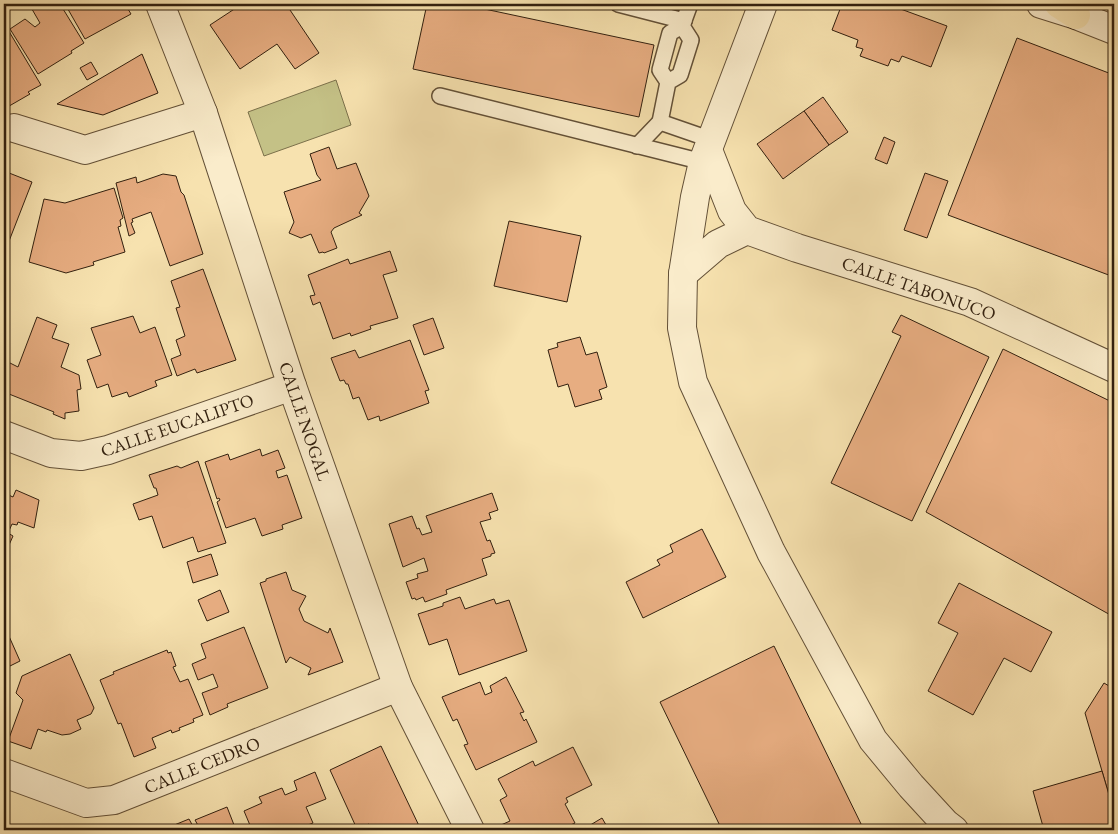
<svg xmlns="http://www.w3.org/2000/svg" width="1118" height="834" font-family="'EB Garamond',serif">
  <style>
    .green { fill: #c4c186; stroke: #7b704a }
    .building { fill: #e7ad81; stroke: #32200f }
    .lines { fill: none; stroke-linecap: round; stroke-linejoin: round }
    .service-casing { stroke: #635037; stroke-width: 18 }
    .minor-casing { stroke: #635037; stroke-width: 30 }
    .tertiary-casing { stroke: #635037; stroke-width: 30 }
    .motorway-casing { stroke: #32200f; stroke-width: 30 }
    .service { stroke: #faeccb; stroke-width: 15 }
    .minor { stroke: #faeccb; stroke-width: 28 }
    .tertiary { stroke: #faeccb; stroke-width: 28 }
    .motorway { stroke: #f7e2af; stroke-width: 28 }
    .labels { text-anchor: middle; dominant-baseline: central; stroke-width: 4; stroke-linejoin: round; paint-order: stroke }
    .street-label { font-size: 18px; fill: #32200f; stroke: #faeccb }
  </style>
  <rect width="100%" height="100%" fill="#f7e2af"/>
  <filter id="stains"><feTurbulence type="fractalNoise" baseFrequency=".004" numOctaves="4"/><feColorMatrix values="0 0 0 0 .2 0 0 0 0 .09 0 0 0 0 .02 0 0 0 .5 -.17"/></filter>
  <radialGradient id="worn" r=".72"><stop offset=".6" stop-color="#630" stop-opacity="0"/><stop offset="1" stop-color="#630" stop-opacity=".3"/></radialGradient>
  <polygon class="green" points="336,80 351,125 264,156 248,112"/>
  <g class="building">
    <polygon points="29,4 60,4 84,43 71,51 72,53 38,74 10,29 25,19 35,27 40,23"/>
    <polygon points="65,4 125,4 131,14 85,39"/>
    <polygon points="242,4 299,4 290,10 319,53 295,69 277,44 240,69 210,25"/>
    <polygon points="427,4 461,4 654,45 639,117 413,69"/>
    <polygon points="842,4 887,4 947,26 931,67 902,56 899,62 891,59 888,66 860,56 863,49 856,47 858,40 832,30"/>
    <polygon points="4,23 41,85 28,92 30,94 4,109"/>
    <polygon points="1017,38 1114,75 1114,277 948,215"/>
    <polygon points="142,54 158,93 103,115 57,104"/>
    <polygon points="91,62 98,74 87,80 80,68"/>
    <polygon points="823,97 848,132 829,145 804,111"/>
    <polygon points="804,111 829,145 783,179 757,144"/>
    <polygon points="884,137 895,142 887,164 875,159"/>
    <polygon points="329,147 337,169 356,163 369,196 359,213 362,215 334,228 331,232 337,248 324,253 323,252 319,253 311,234 301,238 289,233 294,222 284,192 321,180 317,175 310,154"/>
    <polygon points="4,171 32,182 4,254"/>
    <polygon points="925,173 948,181 927,238 904,230"/>
    <polygon points="163,174 176,176 181,192 184,195 203,254 170,266 151,212 132,219 133,222 131,223 135,233 129,236 116,183 136,177 137,183"/>
    <polygon points="114,188 123,218 120,220 121,226 118,227 125,252 93,262 94,265 66,273 29,262 44,199 65,203"/>
    <polygon points="509,221 581,236 567,302 494,286"/>
    <polygon points="390,251 397,271 383,275 398,318 370,326 371,329 351,336 350,333 333,339 320,302 313,305 310,296 315,295 308,275 348,259 350,264"/>
    <polygon points="203,269 236,360 197,373 195,369 177,376 171,359 181,355 176,340 185,336 176,308 180,307 171,281"/>
    <polygon points="901,315 989,357 912,521 831,483 901,336 892,332"/>
    <polygon points="133,316 140,333 155,327 172,375 155,381 157,386 129,397 127,392 112,397 108,384 97,388 87,360 101,355 91,328"/>
    <polygon points="37,317 57,325 52,338 69,344 61,367 79,375 81,389 77,390 79,411 65,413 65,419 53,414 54,412 4,392 4,372 8,362 18,367"/>
    <polygon points="433,318 444,348 424,355 413,325"/>
    <polygon points="580,337 586,355 597,352 607,387 599,390 602,399 575,407 568,384 558,387 548,350 558,347 557,343"/>
    <polygon points="410,340 429,390 425,391 429,403 380,421 379,416 368,420 359,397 353,399 348,384 346,384 344,380 340,381 331,358 355,350 359,358"/>
    <polygon points="1003,349 1114,403 1114,617 926,512"/>
    <polygon points="260,449 262,456 278,450 285,468 276,471 278,478 287,475 302,518 282,525 283,529 262,536 255,518 226,528 217,502 220,500 219,498 217,499 205,462 228,454 230,460"/>
    <polygon points="198,461 226,543 198,552 193,537 163,548 152,516 139,520 133,504 158,495 156,488 154,488 149,475 177,466 181,468"/>
    <polygon points="16,490 39,500 34,528 18,522 17,525 12,524 8,533 13,536 9,545 4,543 4,493 13,497"/>
    <polygon points="492,493 498,510 489,513 491,519 480,522 487,541 490,540 495,553 491,554 491,556 482,559 487,575 446,590 447,594 425,602 423,597 416,600 415,598 412,599 406,582 418,578 417,574 428,571 424,558 403,567 389,524 412,516 417,529 419,528 422,535 432,532 426,516"/>
    <polygon points="702,529 726,577 643,618 626,582 660,565 657,560 673,552 670,545"/>
    <polygon points="211,554 218,575 193,583 187,562"/>
    <polygon points="286,572 292,590 306,596 299,609 304,621 328,633 330,628 343,662 308,675 311,668 290,657 286,663 260,583 266,581 266,579"/>
    <polygon points="959,583 1052,632 1031,672 1004,658 973,715 928,691 958,633 938,623"/>
    <polygon points="220,590 229,612 207,621 198,600"/>
    <polygon points="460,597 465,609 494,599 496,604 509,600 527,651 459,675 447,639 429,645 418,614 443,606 443,603"/>
    <polygon points="4,625 20,661 4,669"/>
    <polygon points="244,627 268,688 227,704 228,707 210,715 202,693 218,687 213,674 198,680 192,664 206,658 201,644"/>
    <polygon points="774,646 864,830 722,830 660,702"/>
    <polygon points="167,650 168,653 171,652 176,666 173,667 180,682 188,679 203,715 193,719 194,722 179,728 180,730 172,733 171,730 152,738 156,748 134,757 121,723 118,724 100,680 114,674 113,672"/>
    <polygon points="70,654 94,708 91,714 77,720 81,729 70,734 62,735 47,730 46,732 38,729 31,749 8,741 23,700 16,693 22,676"/>
    <polygon points="506,677 524,712 520,713 524,721 526,719 537,742 476,770 464,745 468,744 457,719 453,721 442,697 480,682 485,695 492,692 490,686"/>
    <polygon points="1104,683 1114,689 1114,812 1085,713"/>
    <polygon points="381,746 421,830 372,830 369,824 357,829 330,770"/>
    <polygon points="573,747 592,785 566,798 568,802 565,804 575,823 560,830 504,830 501,825 510,821 500,800 507,796 498,779 533,761 535,766"/>
    <polygon points="1102,771 1114,812 1114,826 1100,830 1044,830 1033,791"/>
    <polygon points="315,772 326,799 306,807 313,823 295,830 252,830 244,811 262,803 259,797 282,788 285,795 297,790 294,781"/>
    <polygon points="227,807 236,830 198,830 200,829 195,820"/>
    <polygon points="602,818 609,830 582,830"/>
    <polygon points="189,819 195,830 168,830 167,828"/>
  </g>
  <g class="lines">
    <defs>
      <g id="service">
        <polyline points="618,4 684,21"/>
        <polyline points="682,26 690,4"/>
        <polyline points="440,96 703,162"/>
        <polyline points="660,122 668,82 660,70 670,33 682,26 691,40 680,75 668,82"/>
        <polyline points="637,146 660,122 712,140"/>
      </g>
      <g id="minor">
        <polyline points="160,4 203,113 292,386 398,687 470,830"/>
        <polyline points="14,128 85,150 203,113"/>
        <polyline points="4,435 51,453 81,456 108,450 292,386"/>
        <polyline points="4,773 86,803 114,800 398,687"/>
      </g>
      <g id="tertiary">
        <polyline points="763,4 703,162 695,197 683,274 682,328 693,382 771,552 873,740 911,786 945,823 954,830"/>
        <polyline points="1041,4 1076,15 1114,30"/>
        <polyline points="708,150 732,211 747,230 797,248 970,302 1114,368"/>
        <polyline points="683,274 718,244 747,230"/>
      </g>
      <polyline id="motorway" points="1059,4 1076,15"/>
    </defs>
    <use href="#service" class="service-casing"/>
    <use href="#minor" class="minor-casing"/>
    <use href="#tertiary" class="tertiary-casing"/>
    <use href="#motorway" class="motorway-casing"/>
    <use href="#service" class="service"/>
    <use href="#minor" class="minor"/>
    <use href="#tertiary" class="tertiary"/>
    <use href="#motorway" class="motorway"/>
  </g>
  <g class="labels">
    <g class="street-label">
      <text transform="translate(919 288) rotate(19)">CALLE TABONUCO</text>
      <text transform="translate(305 421) rotate(71)">CALLE NOGAL</text>
      <text transform="translate(177 425) rotate(-19)">CALLE EUCALIPTO</text>
      <text transform="translate(202 765) rotate(-22)">CALLE CEDRO</text>
    </g>
  </g>
  <rect width="1118" height="834" fill="none" stroke="#f7e2af" stroke-width="20"/>
  <rect x="5" y="5" width="1108" height="824" fill="none" stroke="#32200f" stroke-width="2.5"/>
  <rect x="10" y="10" width="1098" height="814" fill="none" stroke="#32200f"/>
  <rect width="100%" height="100%" filter="url(#stains)"/>
  <rect width="100%" height="100%" fill="url(#worn)"/>
</svg>
